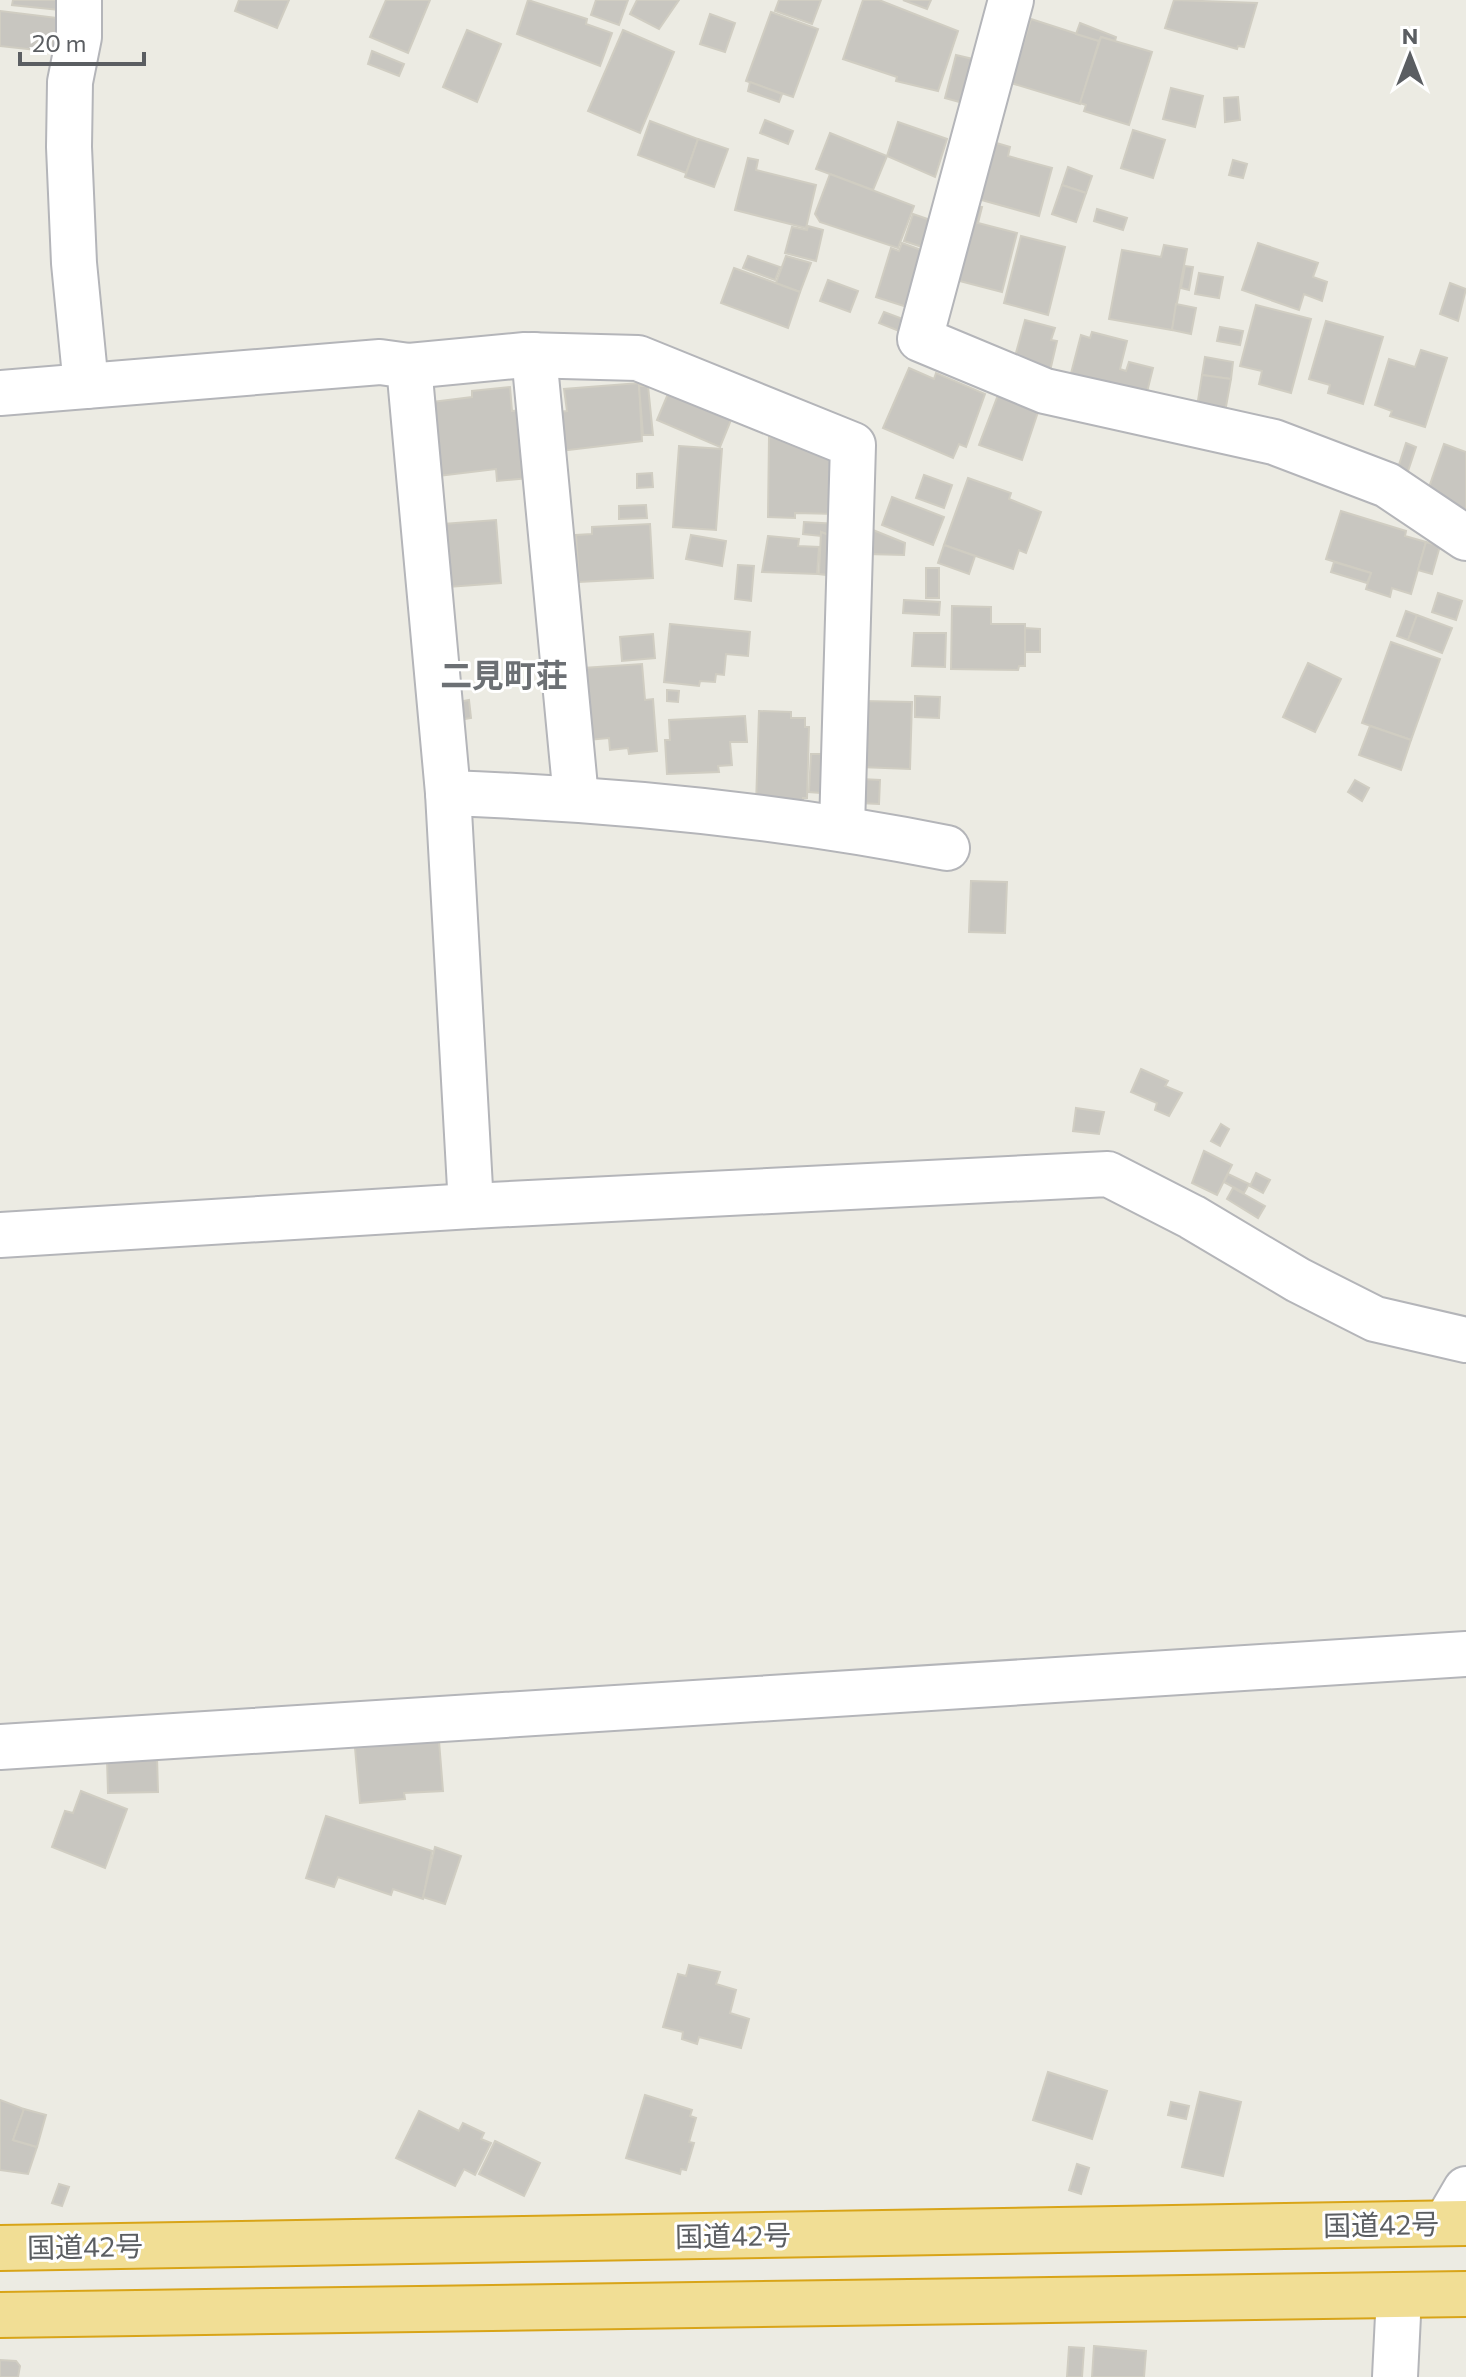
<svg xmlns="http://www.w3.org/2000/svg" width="1466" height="2377" font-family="Commissioner,'Noto Sans JP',sans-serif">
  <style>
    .building { fill: #c8c6c0; stroke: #d0cdc2; stroke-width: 2 }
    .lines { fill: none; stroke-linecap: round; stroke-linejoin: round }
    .minor-casing { stroke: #b4b5b9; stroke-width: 48 }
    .highway-casing { stroke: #d8a418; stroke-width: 48 }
    .minor { stroke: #fff; stroke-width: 44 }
    .highway { stroke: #f1de95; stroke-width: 44 }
    .labels { text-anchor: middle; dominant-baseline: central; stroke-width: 6; stroke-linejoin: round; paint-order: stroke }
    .street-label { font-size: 28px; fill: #5b5e62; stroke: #fff }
    .quarter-label { font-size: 32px; font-weight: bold; fill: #6c7074; stroke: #fff }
  </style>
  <rect width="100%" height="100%" fill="#ecebe3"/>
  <g class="building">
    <polygon points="13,0 60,0 59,10 12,5"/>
    <polygon points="239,0 289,0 277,28 235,11"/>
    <polygon points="386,0 430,0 408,53 370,37"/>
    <polygon points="528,0 587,19 586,24 612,33 600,66 517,34"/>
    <polygon points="596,0 628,0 619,25 591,15"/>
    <polygon points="637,0 679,0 659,29 630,14"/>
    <polygon points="779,0 821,0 812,24 775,11"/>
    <polygon points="863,0 879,0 958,31 938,91 896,81 897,77 843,59"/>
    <polygon points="903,0 931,0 927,9"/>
    <polygon points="1174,0 1257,3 1244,47 1238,46 1237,49 1165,28"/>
    <polygon points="0,11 58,18 54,52 0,46"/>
    <polygon points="771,12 818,29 793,97 746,81"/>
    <polygon points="710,14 735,23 725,52 700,44"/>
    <polygon points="1031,19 1099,41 1080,104 1011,83"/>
    <polygon points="1080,23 1116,37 1115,41 1101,37 1099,41 1076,34"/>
    <polygon points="467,30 501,44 477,102 443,87"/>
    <polygon points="623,30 674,52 640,133 588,111"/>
    <polygon points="1101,37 1152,52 1129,125 1084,111 1086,105 1080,103"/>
    <polygon points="372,51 404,64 399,76 368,64"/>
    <polygon points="956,55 986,62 974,106 945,98"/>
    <polygon points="750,82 782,94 779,102 748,91"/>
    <polygon points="1171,88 1203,96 1195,127 1163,119"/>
    <polygon points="1238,97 1240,120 1225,122 1224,98"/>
    <polygon points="765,120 793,131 788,144 760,133"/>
    <polygon points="650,121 698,139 686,173 638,155"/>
    <polygon points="898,122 947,139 935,177 887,156"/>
    <polygon points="1133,130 1165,140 1153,178 1121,168"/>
    <polygon points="830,133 887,156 873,190 816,169"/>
    <polygon points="698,139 728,149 714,187 685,177"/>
    <polygon points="993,142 1010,147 1008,156 1052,168 1039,216 978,199"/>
    <polygon points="748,158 758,160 756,170 816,185 806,228 735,210"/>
    <polygon points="1233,160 1247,164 1243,178 1229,175"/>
    <polygon points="1068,167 1092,176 1086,193 1062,185"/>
    <polygon points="830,174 914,206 898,248 820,222 815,214"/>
    <polygon points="1062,185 1086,193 1076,222 1052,214"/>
    <polygon points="971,205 982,207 978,223 1017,233 1002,292 952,279"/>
    <polygon points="1097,209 1127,218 1123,230 1094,221"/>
    <polygon points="913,214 936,222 928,249 904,241"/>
    <polygon points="808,226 823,230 816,261 785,253 792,227 807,230"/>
    <polygon points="1021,236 1065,247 1048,315 1004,303"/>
    <polygon points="902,243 927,252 910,308 876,297 891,248 899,251"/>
    <polygon points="1258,243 1318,263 1313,277 1327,282 1322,301 1304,294 1299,310 1242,290"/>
    <polygon points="1164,245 1187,249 1172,330 1109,319 1122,250 1161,257"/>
    <polygon points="748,256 780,267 775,280 743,268"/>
    <polygon points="786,256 811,263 800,292 776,283"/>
    <polygon points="1185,266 1193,267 1189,290 1181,288"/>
    <polygon points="734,268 800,292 788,328 721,303"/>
    <polygon points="1199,273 1223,277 1219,298 1195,294"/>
    <polygon points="828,280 858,291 850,312 820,301"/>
    <polygon points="1450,283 1466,289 1458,321 1440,314"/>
    <polygon points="1176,304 1196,308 1191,334 1172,330"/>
    <polygon points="1256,305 1311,319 1291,393 1259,384 1262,371 1240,366"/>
    <polygon points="884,312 903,319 899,331 879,323"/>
    <polygon points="1025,320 1055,328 1051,340 1057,341 1050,371 1013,364"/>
    <polygon points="1326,321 1383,337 1363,404 1328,393 1330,385 1309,379"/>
    <polygon points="1220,327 1243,331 1240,345 1217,341"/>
    <polygon points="1092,332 1127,341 1120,369 1126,371 1129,362 1153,368 1145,400 1069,381 1081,335 1090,338"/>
    <polygon points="1421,350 1447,358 1425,427 1390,416 1392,411 1375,405 1389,359 1415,367"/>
    <polygon points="1205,357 1233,362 1231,379 1202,375"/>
    <polygon points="909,368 934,379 936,373 985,394 966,447 959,444 953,458 883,428"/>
    <polygon points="1202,375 1231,379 1225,412 1197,407"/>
    <polygon points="639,383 642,441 561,451 558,412 567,411 564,389"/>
    <polygon points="639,386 648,386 653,435 643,435"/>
    <polygon points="510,387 512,411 522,410 529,478 497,481 496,469 439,476 431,402 472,397 472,391"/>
    <polygon points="670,389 733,415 720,447 657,420"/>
    <polygon points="998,395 1039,409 1022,460 979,445"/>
    <polygon points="769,437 798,438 840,459 837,514 795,513 795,518 768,517"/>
    <polygon points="1406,443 1416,447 1406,477 1396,474"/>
    <polygon points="1444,444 1466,452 1466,513 1426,496"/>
    <polygon points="679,446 722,449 716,530 673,527"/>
    <polygon points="652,473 653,487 637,488 637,474"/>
    <polygon points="924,475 952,485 944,508 916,498"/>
    <polygon points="968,478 1011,493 1009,499 1041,512 1026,553 1019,550 1013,569 944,545"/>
    <polygon points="892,497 944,517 933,545 882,525"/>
    <polygon points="646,505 647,518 619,519 619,506"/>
    <polygon points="1341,511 1406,531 1405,536 1426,542 1411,594 1392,588 1390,597 1366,589 1371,573 1326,559"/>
    <polygon points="496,520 501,583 448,587 443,524"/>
    <polygon points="804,522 838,524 837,538 821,532 821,536 803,534"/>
    <polygon points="650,524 653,578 579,582 576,535 592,534 592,527"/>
    <polygon points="868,528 905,543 904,555 867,554"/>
    <polygon points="821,532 837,538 835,576 819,574"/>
    <polygon points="691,535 726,541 722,566 686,559"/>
    <polygon points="768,536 799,539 798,546 819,547 817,574 762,572"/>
    <polygon points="1426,542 1440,546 1432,574 1418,570"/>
    <polygon points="944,545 975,556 969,574 938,563"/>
    <polygon points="1334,562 1371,573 1367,583 1331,572"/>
    <polygon points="738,565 754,566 751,601 735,599"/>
    <rect x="926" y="568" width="13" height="30"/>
    <polygon points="1438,593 1462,601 1456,620 1432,612"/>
    <polygon points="904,600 940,602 939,615 903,613"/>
    <polygon points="952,606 991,607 991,624 1025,624 1025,666 1019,666 1018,670 951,669"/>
    <polygon points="1406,611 1417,615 1408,640 1397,636"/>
    <polygon points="1417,615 1452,628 1442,653 1408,640"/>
    <polygon points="670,624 750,632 748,656 726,654 724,675 716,674 715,682 700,681 699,686 664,682"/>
    <polygon points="1025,628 1040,629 1040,652 1025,652"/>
    <polygon points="914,633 946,633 945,667 912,666"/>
    <polygon points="653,634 655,658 622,661 620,637"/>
    <polygon points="1391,642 1440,659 1411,740 1362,723"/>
    <polygon points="1308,663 1341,679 1315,732 1283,717"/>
    <polygon points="642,664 645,700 653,699 657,751 629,754 628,748 610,750 609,738 588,740 583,668"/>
    <polygon points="667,690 679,691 678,702 667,701"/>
    <polygon points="915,696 940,697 939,718 915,717"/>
    <polygon points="469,700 471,718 459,720 458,702"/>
    <polygon points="863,701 912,702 910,769 860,767"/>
    <polygon points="759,711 791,712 791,718 805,718 805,727 809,727 807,798 803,798 803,810 756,805"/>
    <polygon points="745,716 747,742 730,742 732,765 718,766 719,772 667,774 665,740 670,740 669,720"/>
    <polygon points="1370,726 1411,740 1401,770 1359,755"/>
    <polygon points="811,754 821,754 820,793 809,792"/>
    <polygon points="860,779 880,780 879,804 859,803"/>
    <polygon points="1355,780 1369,788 1362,801 1348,792"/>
    <polygon points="971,881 1007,882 1005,933 969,932"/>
    <polygon points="1141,1069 1168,1081 1165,1086 1182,1093 1169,1116 1155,1110 1157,1103 1131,1092"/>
    <polygon points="1076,1108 1104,1112 1099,1134 1073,1131"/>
    <polygon points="1221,1124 1229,1129 1220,1146 1211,1141"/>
    <polygon points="1204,1151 1232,1165 1217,1195 1192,1183"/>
    <polygon points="1256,1173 1270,1180 1263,1193 1250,1186"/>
    <polygon points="1228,1174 1249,1184 1244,1193 1224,1182"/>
    <polygon points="1233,1188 1265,1206 1258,1218 1227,1199"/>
    <polygon points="439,1741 443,1791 404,1793 405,1799 360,1803 355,1748"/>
    <polygon points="157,1757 158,1792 108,1793 107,1759"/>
    <polygon points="81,1791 127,1809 105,1868 52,1847 65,1811 73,1813"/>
    <polygon points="326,1816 432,1851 423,1899 393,1889 391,1895 338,1877 334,1887 306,1878"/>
    <polygon points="435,1847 461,1856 445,1904 423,1897"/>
    <polygon points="689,1965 720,1972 716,1984 736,1990 730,2013 749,2019 741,2048 699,2037 697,2044 682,2039 683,2032 663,2027 678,1974 686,1976"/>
    <polygon points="1048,2072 1107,2091 1092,2139 1033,2120"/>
    <polygon points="1200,2092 1241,2102 1223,2176 1182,2167"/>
    <polygon points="645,2095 692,2110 690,2116 696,2118 689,2142 694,2143 686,2170 681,2169 680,2174 626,2158"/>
    <polygon points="0,2100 24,2109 13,2140 37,2147 28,2174 0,2170"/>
    <polygon points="1171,2102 1189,2106 1186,2119 1168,2115"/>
    <polygon points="24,2109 46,2115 37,2147 13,2140"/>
    <polygon points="419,2111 459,2131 463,2123 484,2133 481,2139 491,2143 475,2175 464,2169 455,2186 396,2158"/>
    <polygon points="495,2141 540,2163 524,2196 479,2174"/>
    <polygon points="1077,2164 1089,2168 1081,2194 1069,2190"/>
    <polygon points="59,2184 69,2187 62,2206 52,2203"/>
    <polygon points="1094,2346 1146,2351 1144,2377 1092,2377"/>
    <polygon points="1069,2347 1084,2348 1082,2377 1067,2377"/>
    <polygon points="0,2360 16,2361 20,2366 18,2377 0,2377"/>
  </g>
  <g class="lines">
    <defs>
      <g id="minor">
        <polyline points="79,0 79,37 70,82 69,147 74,263 86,386"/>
        <polyline points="1011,0 920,339 1045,391 1274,442 1387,485 1466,538"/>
        <polyline points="534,355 576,798"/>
        <polyline points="409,366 525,355 638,358 853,445 842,827"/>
        <polyline points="0,393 380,362 409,366 448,793 471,1206"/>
        <path d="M448 793C616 799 781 815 947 848"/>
        <polyline points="0,1235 471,1206 1108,1174 1192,1217 1298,1280 1375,1319 1466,1340"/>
        <polyline points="0,1747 1466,1654"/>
        <polyline points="1446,2223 1466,2189"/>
        <polyline points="1395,2377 1399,2295"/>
      </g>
      <g id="highway">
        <polyline points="0,2248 1466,2223"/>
        <polyline points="0,2315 1466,2294"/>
      </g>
    </defs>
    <use href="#minor" class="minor-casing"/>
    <use href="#highway" class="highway-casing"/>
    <use href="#minor" class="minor"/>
    <use href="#highway" class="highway"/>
  </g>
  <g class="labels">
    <g class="street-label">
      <text transform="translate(1381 2224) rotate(-1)">国道42号</text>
      <text transform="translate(733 2235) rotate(-1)">国道42号</text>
      <text transform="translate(85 2246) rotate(-1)">国道42号</text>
    </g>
    <g class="quarter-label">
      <text x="504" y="674">二見町荘</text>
    </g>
  </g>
  <g transform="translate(1410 56)" stroke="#ffffff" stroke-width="6" paint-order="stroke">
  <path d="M0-6L14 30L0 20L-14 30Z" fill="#5b5e62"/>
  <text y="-12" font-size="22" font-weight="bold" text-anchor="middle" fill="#5b5e62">N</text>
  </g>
  <path d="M20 52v12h124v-12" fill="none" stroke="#5b5e62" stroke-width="4"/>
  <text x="32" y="52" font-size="24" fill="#5b5e62" stroke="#ffffff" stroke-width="6" paint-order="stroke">20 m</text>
</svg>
